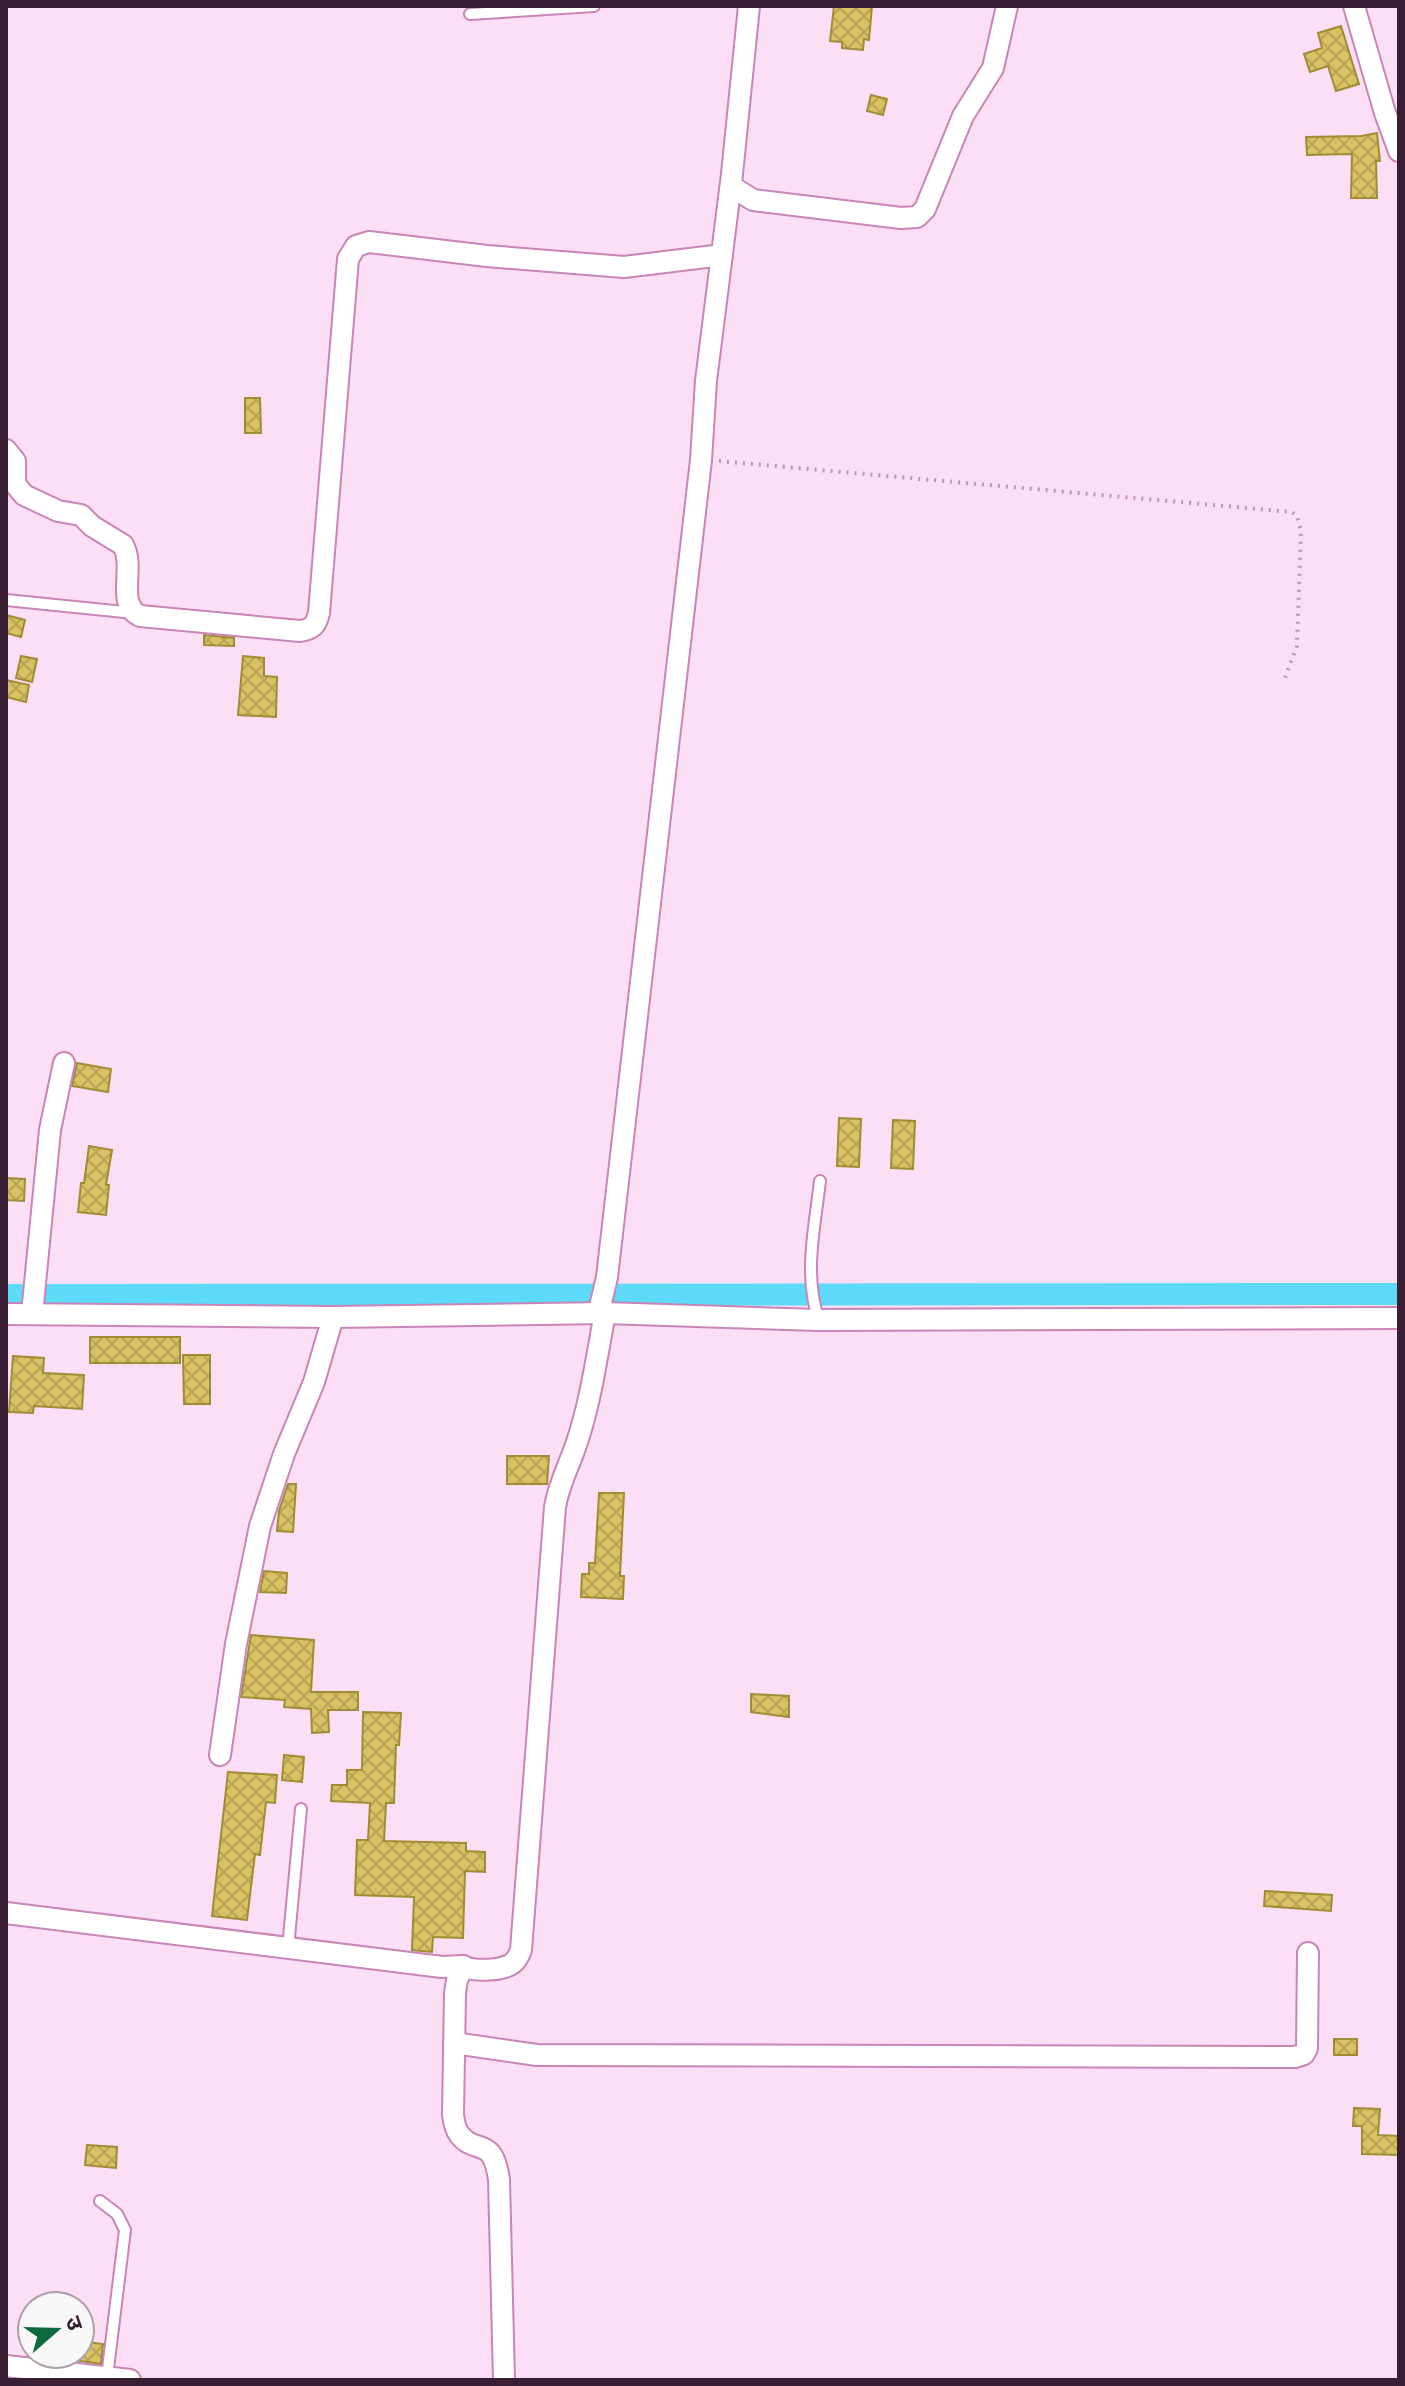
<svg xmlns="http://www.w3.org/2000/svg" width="1405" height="2386" font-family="'Source Serif 4','Noto Sans Devanagari',serif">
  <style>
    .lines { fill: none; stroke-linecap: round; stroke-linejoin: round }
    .canal { stroke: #5cdaf7; stroke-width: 22 }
    .building { fill: url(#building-cross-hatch); stroke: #a08c35; stroke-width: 2 }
    .service-casing { stroke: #c984b8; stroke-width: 14 }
    .minor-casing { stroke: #c984b8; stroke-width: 24 }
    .path { stroke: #b79ab0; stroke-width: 4; stroke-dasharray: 2 6; stroke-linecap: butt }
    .service { stroke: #fff; stroke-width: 10 }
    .minor { stroke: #fff; stroke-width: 20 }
  </style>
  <defs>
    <pattern id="building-cross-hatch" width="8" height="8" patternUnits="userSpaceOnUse" patternTransform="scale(2)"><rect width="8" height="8" fill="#d8c162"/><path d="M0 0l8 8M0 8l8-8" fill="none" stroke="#baa556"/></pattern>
  </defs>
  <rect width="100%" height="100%" fill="#fddff5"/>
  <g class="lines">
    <polyline class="canal" points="6,1295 1399,1294"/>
  </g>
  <g class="building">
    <polygon points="834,6 872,6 869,40 864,39 863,50 842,48 842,42 830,41"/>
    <polygon points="1341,26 1359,84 1336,91 1328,66 1310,72 1304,54 1322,48 1318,33"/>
    <polygon points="871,95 887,99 883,115 867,111"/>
    <polygon points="1377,133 1380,161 1376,161 1377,198 1351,198 1352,154 1307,155 1306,137 1361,136"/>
    <polygon points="245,398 260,398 261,433 245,433"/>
    <polygon points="6,615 25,620 21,637 6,633"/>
    <polygon points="204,635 234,638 234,646 204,645"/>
    <polygon points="21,656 37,659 32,682 16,678"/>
    <polygon points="243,656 264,658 264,676 277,677 276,717 238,715"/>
    <polygon points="6,680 29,685 26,702 6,697"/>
    <polygon points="77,1063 111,1069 108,1092 72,1086"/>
    <polygon points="839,1118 861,1119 859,1167 837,1166"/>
    <polygon points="893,1120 915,1121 913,1169 891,1168"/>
    <polygon points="89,1146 112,1150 106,1185 109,1185 106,1215 78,1212 81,1183 84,1183"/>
    <polygon points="6,1178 25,1179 24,1201 6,1200"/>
    <rect x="90" y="1337" width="90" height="26"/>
    <polygon points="183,1355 210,1355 210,1404 184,1404"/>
    <polygon points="13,1356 44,1358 43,1373 84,1375 82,1409 34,1406 33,1413 9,1412"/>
    <polygon points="507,1456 549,1456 547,1484 507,1484"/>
    <polygon points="288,1484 296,1484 293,1532 277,1531 279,1511"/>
    <polygon points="599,1493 624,1493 620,1576 624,1576 623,1599 581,1597 582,1574 589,1574 589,1563 595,1563"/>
    <polygon points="264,1571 287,1573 286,1593 260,1592"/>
    <polygon points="251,1635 314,1640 311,1692 358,1692 358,1710 328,1710 329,1732 312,1733 311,1709 284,1707 285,1700 241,1697"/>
    <polygon points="751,1694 789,1696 789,1717 751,1712"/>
    <polygon points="363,1712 401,1713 399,1745 396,1745 394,1803 386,1803 384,1841 466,1843 466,1851 485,1852 485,1872 465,1871 463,1938 433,1937 432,1952 412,1950 414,1897 355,1895 357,1840 368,1840 370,1803 331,1801 332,1785 347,1785 347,1770 362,1770"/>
    <polygon points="284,1755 304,1757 302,1782 282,1780"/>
    <polygon points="228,1772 277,1775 275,1803 266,1802 260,1855 255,1854 247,1920 212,1916"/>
    <polygon points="1265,1891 1332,1895 1331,1911 1264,1906"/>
    <rect x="1334" y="2039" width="23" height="16"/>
    <polygon points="1354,2108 1380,2109 1378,2135 1399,2136 1399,2155 1362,2154 1362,2126 1353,2126"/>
    <polygon points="87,2145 117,2147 116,2168 85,2165"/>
    <polygon points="80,2341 103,2344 101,2364 80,2361"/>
  </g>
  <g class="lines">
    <defs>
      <g id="service">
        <polyline points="470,14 594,6"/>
        <polyline points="6,600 134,613"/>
        <path d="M819 1320C803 1276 815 1226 820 1181"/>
        <polyline points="288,1948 301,1809"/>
        <polyline points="100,2201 117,2214 125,2230 107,2377"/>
      </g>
      <g id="minor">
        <polyline points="1354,6 1385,113 1399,151"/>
        <polyline points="731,186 753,200 901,218 917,217 925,209 963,116 993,68 1007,6"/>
        <path d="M6 450 15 461V484L24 495 58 511 81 515 92 526 123 545C136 567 115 604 140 616L300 631C313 629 316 625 319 613L348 259 356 246 369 242 487 256 624 267 722 255"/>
        <polyline points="6,1314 333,1317 605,1313 819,1320 1399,1318"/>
        <polyline points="32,1314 50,1130 64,1063"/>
        <polyline points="220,1755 236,1644 260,1526 284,1454 314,1382 333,1317"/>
        <polyline points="6,1913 442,1967 463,1966"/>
        <polyline points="454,2043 537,2055 1295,2057 1304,2054 1307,2048 1308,1953"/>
        <polyline points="6,2366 130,2380"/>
        <path d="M504 2380 499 2180C493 2134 475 2156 459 2134 455 2129 454 2121 453 2115L455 1993 457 1980 463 1966C474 1972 505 1971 514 1962 518 1958 519 1955 521 1950L555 1507C559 1483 570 1464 577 1442 591 1400 597 1355 605 1313L599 1311 607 1277 701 460 706 381 732 174 749 6"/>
      </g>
    </defs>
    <use href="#service" class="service-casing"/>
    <use href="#minor" class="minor-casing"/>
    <polyline class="path" points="719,461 1292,512 1297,516 1301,531 1297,646 1283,683"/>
    <use href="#service" class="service"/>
    <use href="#minor" class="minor"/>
  </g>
  <rect width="1405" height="2386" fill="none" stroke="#391e33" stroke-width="16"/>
  <g transform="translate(56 2330) rotate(70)"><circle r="38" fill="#f7f7f7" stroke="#aba0a9" stroke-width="2"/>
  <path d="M0-6L14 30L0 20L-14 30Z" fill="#0c6a3e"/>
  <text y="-12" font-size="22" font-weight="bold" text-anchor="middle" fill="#391e33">उ</text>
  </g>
</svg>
